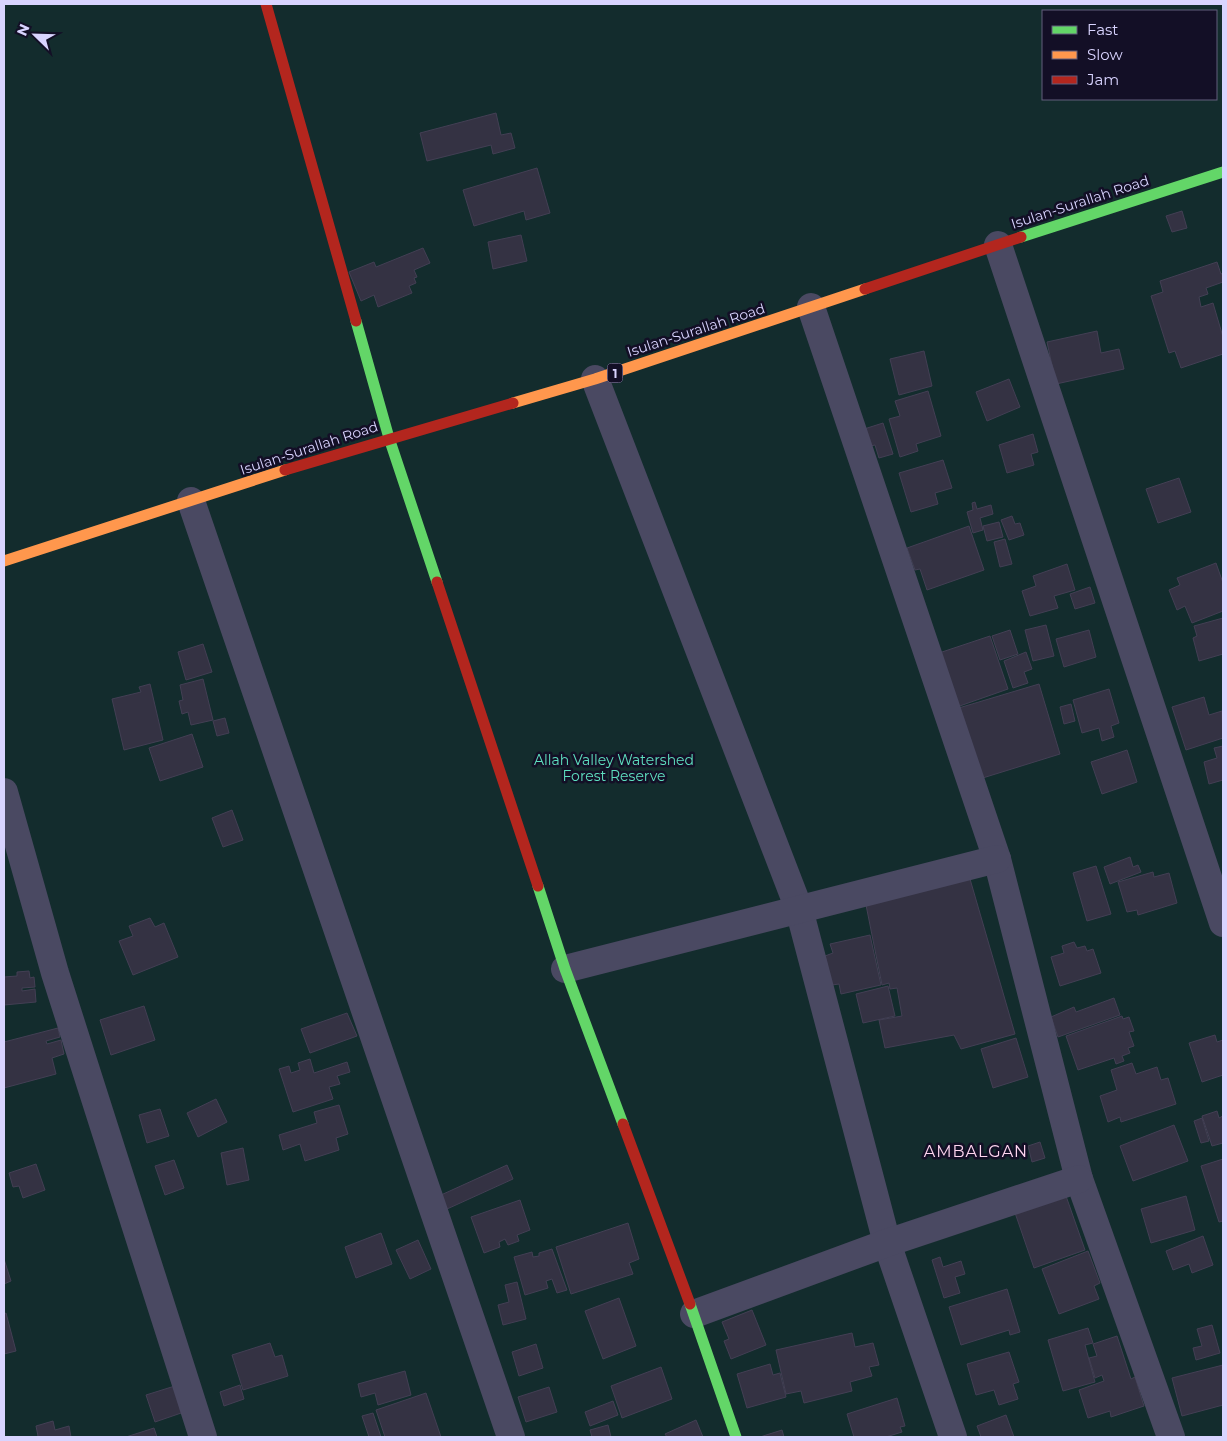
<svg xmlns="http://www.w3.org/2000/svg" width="1227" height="1441" font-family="Montserrat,sans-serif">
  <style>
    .green { fill: #132c2d; fill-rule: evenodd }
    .building { fill: #343243; stroke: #433f54 }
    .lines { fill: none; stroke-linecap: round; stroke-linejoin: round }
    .street { stroke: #4a4962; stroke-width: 28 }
    .fast { stroke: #63d668; stroke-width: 11 }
    .slow { stroke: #ff974d; stroke-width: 11 }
    .jam { stroke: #b3261e; stroke-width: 11 }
    .labels { text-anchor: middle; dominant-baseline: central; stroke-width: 5; stroke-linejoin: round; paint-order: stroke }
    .shield { fill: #130f26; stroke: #9e99be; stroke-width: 1 }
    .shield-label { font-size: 12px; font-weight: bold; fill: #d9d4ff }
    .street-label { font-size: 14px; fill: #d9d4ff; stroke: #130f26 }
    .park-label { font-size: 14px; fill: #5fe0c0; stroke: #130f26 }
    .quarter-label { font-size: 16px; letter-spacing: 1px; fill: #ffd6f0; stroke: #130f26 }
  </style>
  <rect width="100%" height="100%" fill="#161421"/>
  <path class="green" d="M4 4H1223V1437H4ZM1043 11H1216V99H1043Z"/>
  <g class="building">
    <polygon points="496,113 501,135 511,133 515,148 493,154 491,145 427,161 420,133"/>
    <polygon points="537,168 550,213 526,220 524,211 474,226 463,190"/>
    <polygon points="1182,211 1187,228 1172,232 1166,216"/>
    <polygon points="521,235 527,261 493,269 488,242"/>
    <polygon points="423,248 430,263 414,270 417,277 414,278 416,283 409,286 412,293 378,307 374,295 361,301 349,272 374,262 376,267"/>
    <polygon points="1217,262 1221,274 1223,273 1223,282 1206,288 1208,294 1199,297 1201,307 1213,303 1223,337 1223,354 1181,368 1175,351 1169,353 1151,296 1163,292 1160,281"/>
    <polygon points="1097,331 1101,353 1119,349 1124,369 1056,384 1047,342"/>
    <polygon points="924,351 932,386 899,395 890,359"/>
    <polygon points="1009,379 1020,407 987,421 976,392"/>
    <polygon points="928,391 941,436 916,444 918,451 900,457 889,419 900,416 895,401"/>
    <polygon points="883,423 893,454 879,458 875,445 866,447 861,430"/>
    <polygon points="1033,434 1038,452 1031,454 1034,465 1007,473 999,445"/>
    <polygon points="943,460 952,488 935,493 938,504 911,512 899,473"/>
    <polygon points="1179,478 1191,512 1158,523 1146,489"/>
    <polygon points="975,502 977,509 991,505 993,514 980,518 983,530 973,533 967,512 973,510 972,503"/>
    <polygon points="1012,516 1015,524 1020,523 1024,535 1009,540 1001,520"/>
    <polygon points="999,522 1003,537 987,541 983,526"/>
    <polygon points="969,526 984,570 927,590 920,569 915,570 907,548"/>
    <polygon points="1005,539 1012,564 1000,567 994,542"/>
    <polygon points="1216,563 1223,583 1223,611 1192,623 1185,606 1177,610 1169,590 1180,585 1177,578"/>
    <polygon points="1067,564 1075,590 1054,596 1058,608 1030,616 1022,591 1036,586 1033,576"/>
    <polygon points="1090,587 1095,603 1075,609 1070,594"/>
    <polygon points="1223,618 1223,654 1199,661 1193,638 1197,636 1194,626"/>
    <polygon points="1046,625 1054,656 1033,661 1025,630"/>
    <polygon points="1010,630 1018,654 1000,660 992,636"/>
    <polygon points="1089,630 1096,657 1064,667 1056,639"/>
    <polygon points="990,636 1008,689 954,708 936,654"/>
    <polygon points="203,644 212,672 186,680 178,652"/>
    <polygon points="1026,652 1032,669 1024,672 1028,683 1013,688 1004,661"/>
    <polygon points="203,679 213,720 191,725 188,712 182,714 179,701 183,700 180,685"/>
    <polygon points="150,684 163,740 124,750 112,699 141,692 139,687"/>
    <polygon points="1039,684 1060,754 973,781 952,710"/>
    <polygon points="1109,689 1119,723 1111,726 1114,737 1102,741 1099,728 1082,733 1073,700"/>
    <polygon points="1204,697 1209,715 1222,711 1223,738 1186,750 1172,707"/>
    <polygon points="1071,704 1075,721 1064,724 1060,707"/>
    <polygon points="225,718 229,733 217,736 213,721"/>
    <polygon points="192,734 203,767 160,781 149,748"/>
    <polygon points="1223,746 1223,780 1209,784 1204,762 1217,758 1214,748"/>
    <polygon points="1127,750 1137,782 1102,794 1091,762"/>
    <polygon points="232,810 243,840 223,847 212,818"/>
    <polygon points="1130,857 1133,867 1138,865 1141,872 1110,884 1104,867"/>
    <polygon points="1096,866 1111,914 1087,921 1073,873"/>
    <polygon points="1153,872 1154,877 1169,873 1177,903 1138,915 1137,910 1127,912 1118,882"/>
    <polygon points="970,879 1015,1034 961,1049 954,1035 885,1048 879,1020 902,1016 897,988 890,989 889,983 882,985 866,905"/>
    <polygon points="150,918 155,927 164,923 178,957 133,975 119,941 133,936 129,926"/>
    <polygon points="870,935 881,985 841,994 839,984 832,985 825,956 833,953 830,944"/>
    <polygon points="1074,942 1077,948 1085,946 1087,951 1093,949 1101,973 1060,986 1051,957 1064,953 1062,946"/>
    <polygon points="29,971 30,978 34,977 35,987 22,988 22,991 35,989 36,1002 4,1005 4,977 17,976 17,972"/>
    <polygon points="888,986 895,1016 863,1023 856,994"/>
    <polygon points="1114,998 1120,1015 1058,1037 1051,1017 1074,1007 1076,1012"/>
    <polygon points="144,1006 155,1040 111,1055 100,1020"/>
    <polygon points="347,1013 357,1036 310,1053 301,1029"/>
    <polygon points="1122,1016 1123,1019 1129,1017 1134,1031 1129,1032 1134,1046 1128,1048 1130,1053 1122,1056 1124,1061 1116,1064 1114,1058 1078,1070 1066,1036"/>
    <polygon points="58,1028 60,1037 46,1041 47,1044 61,1040 64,1054 52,1058 56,1074 4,1088 4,1042"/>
    <polygon points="1215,1035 1217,1042 1223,1040 1223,1075 1202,1082 1189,1043"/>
    <polygon points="1016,1038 1028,1077 993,1088 981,1049"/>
    <polygon points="310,1059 314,1073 347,1062 350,1072 337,1076 340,1084 329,1087 333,1099 293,1112 279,1069 289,1066 291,1073 300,1070 298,1063"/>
    <polygon points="1132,1063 1136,1074 1157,1067 1161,1080 1168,1078 1176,1104 1121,1122 1120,1117 1108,1122 1100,1096 1117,1090 1111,1070"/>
    <polygon points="216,1099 227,1122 198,1137 187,1113"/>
    <polygon points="339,1105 348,1134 336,1138 339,1150 305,1161 300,1144 283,1150 279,1135 317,1123 314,1112"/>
    <polygon points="160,1109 169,1136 147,1143 139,1115"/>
    <polygon points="1217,1111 1219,1118 1223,1116 1223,1143 1212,1146 1202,1116"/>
    <polygon points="1202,1118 1209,1141 1201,1143 1194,1121"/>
    <polygon points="1174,1125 1188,1161 1133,1181 1120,1146"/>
    <polygon points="1040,1142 1045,1158 1032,1162 1028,1146"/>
    <polygon points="243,1148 249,1180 227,1185 221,1153"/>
    <polygon points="1223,1159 1223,1221 1219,1222 1201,1166"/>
    <polygon points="174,1160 184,1188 165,1195 155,1166"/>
    <polygon points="36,1164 45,1190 23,1198 19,1186 13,1187 9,1173"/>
    <polygon points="507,1165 513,1179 447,1209 441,1195"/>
    <polygon points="1066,1196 1085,1250 1034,1268 1013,1207"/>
    <polygon points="1186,1196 1195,1230 1151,1243 1141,1209"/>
    <polygon points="520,1200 530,1230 517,1235 519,1241 508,1245 505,1239 499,1242 500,1247 484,1253 471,1217"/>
    <polygon points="628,1223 639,1259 629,1263 633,1274 571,1294 556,1247"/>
    <polygon points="381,1233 392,1264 356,1278 345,1247"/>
    <polygon points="1203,1236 1213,1265 1192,1273 1189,1264 1173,1270 1166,1251"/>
    <polygon points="418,1240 431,1269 410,1279 396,1250"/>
    <polygon points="552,1249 567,1290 557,1293 552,1279 546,1281 548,1288 525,1295 514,1257 532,1252 533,1257 539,1256 539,1253"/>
    <polygon points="1088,1251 1100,1283 1094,1286 1099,1299 1059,1314 1042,1269"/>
    <polygon points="940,1257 943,1267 961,1261 965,1274 955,1277 960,1293 944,1298 932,1260"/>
    <polygon points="4,1259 11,1281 4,1284"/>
    <polygon points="517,1282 526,1319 503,1325 498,1305 509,1302 505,1285"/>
    <polygon points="1007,1289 1020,1332 1010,1335 1009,1330 961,1345 949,1307"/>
    <polygon points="619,1298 636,1346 603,1359 585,1311"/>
    <polygon points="752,1310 766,1345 731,1359 724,1341 729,1339 722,1322"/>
    <polygon points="6,1313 16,1351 4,1354 4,1314"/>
    <polygon points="1212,1325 1220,1353 1196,1360 1193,1348 1202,1346 1197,1329"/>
    <polygon points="1088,1328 1093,1343 1085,1345 1095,1382 1063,1391 1048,1340"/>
    <polygon points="852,1333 855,1347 873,1343 879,1365 869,1367 872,1376 850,1382 852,1391 804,1403 801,1391 786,1394 776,1350"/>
    <polygon points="1117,1336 1131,1379 1135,1377 1144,1406 1111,1417 1110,1411 1088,1418 1079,1390 1104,1381 1102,1375 1095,1378 1089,1358 1097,1356 1093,1344"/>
    <polygon points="270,1343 275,1357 282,1355 288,1376 243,1390 232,1355"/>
    <polygon points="536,1344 543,1368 519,1376 512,1352"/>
    <polygon points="1009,1352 1019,1382 1013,1384 1018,1399 999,1405 994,1390 976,1395 967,1364"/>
    <polygon points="770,1364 773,1375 780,1373 786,1397 747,1408 737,1374"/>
    <polygon points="1223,1365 1223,1405 1182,1416 1172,1378"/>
    <polygon points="661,1367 672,1399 622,1418 611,1386"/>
    <polygon points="405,1371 411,1395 378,1405 375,1393 361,1397 358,1384"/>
    <polygon points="178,1385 187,1411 155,1422 146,1395"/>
    <polygon points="240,1385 244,1399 224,1406 220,1392"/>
    <polygon points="549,1387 557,1412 526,1422 518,1397"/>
    <polygon points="426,1393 441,1437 385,1437 376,1410"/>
    <polygon points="897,1398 905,1426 900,1427 902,1432 886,1437 854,1437 847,1414"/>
    <polygon points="613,1401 618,1415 590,1426 585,1412"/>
    <polygon points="373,1413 381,1437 369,1437 362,1416"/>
    <polygon points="1006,1415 1014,1437 981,1437 977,1426"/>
    <polygon points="696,1420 703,1437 667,1437 665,1434"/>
    <polygon points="53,1421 55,1430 69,1426 71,1437 36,1437 38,1436 36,1426"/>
    <polygon points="608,1425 611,1437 592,1437 590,1430"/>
    <polygon points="154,1428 157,1437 126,1437"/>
    <polygon points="782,1430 784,1437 760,1437"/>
  </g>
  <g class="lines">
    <g class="street">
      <polyline points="998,245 1223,923"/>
      <polyline points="811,307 997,859 1079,1179 1171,1437"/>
      <polyline points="595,379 799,909 887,1243 953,1437"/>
      <polyline points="191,501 511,1437"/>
      <polyline points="4,792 55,973 203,1437"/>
      <polyline points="565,969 997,859"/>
      <polyline points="694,1314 887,1243 1079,1179"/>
    </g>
    <g class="fast">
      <polyline points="1021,237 1223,172"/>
      <polyline points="356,321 389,438 437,582"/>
      <polyline points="538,886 565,969 623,1124"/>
      <polyline points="690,1304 736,1437"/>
    </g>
    <g class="slow">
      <polyline points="513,403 595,379 865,289"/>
      <polyline points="4,561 285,470"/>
    </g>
    <g class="jam">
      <polyline points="266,4 356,321"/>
      <polyline points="865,289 1021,237"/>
      <polyline points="285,470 513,403"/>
      <polyline points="437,582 538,886"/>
      <polyline points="623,1124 690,1304"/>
    </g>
  </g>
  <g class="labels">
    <rect class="shield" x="607.5" y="363.5" width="15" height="19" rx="4"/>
    <g class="shield-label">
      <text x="615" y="373">1</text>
    </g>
    <g class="street-label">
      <text transform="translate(1080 202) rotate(-18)">Isulan-Surallah Road</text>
      <text transform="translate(696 330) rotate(-18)">Isulan-Surallah Road</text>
      <text transform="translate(309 448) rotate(-18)">Isulan-Surallah Road</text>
    </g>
    <g class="park-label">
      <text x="614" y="760">Allah Valley Watershed<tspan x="614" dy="16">Forest Reserve</tspan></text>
    </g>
    <g class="quarter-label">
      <text x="976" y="1151">AMBALGAN</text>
    </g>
  </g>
  <rect width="1227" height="1441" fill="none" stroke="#d9d4ff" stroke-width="10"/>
  <rect x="1042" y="10" width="175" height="90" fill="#130f26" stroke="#625e7d"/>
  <rect x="1052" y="26" width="25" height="8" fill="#63d668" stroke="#625e7d"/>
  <text x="1087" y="35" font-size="15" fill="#d9d4ff">Fast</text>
  <rect x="1052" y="51" width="25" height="8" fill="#ff974d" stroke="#625e7d"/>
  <text x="1087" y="60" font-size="15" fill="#d9d4ff">Slow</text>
  <rect x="1052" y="76" width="25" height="8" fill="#b3261e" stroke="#625e7d"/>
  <text x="1087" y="85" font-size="15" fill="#d9d4ff">Jam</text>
  <g transform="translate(35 35) rotate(293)" stroke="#130f26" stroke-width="4" paint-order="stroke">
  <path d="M0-4L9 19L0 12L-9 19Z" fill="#d9d4ff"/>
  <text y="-8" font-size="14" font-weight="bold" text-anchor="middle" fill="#d9d4ff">N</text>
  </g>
</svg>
